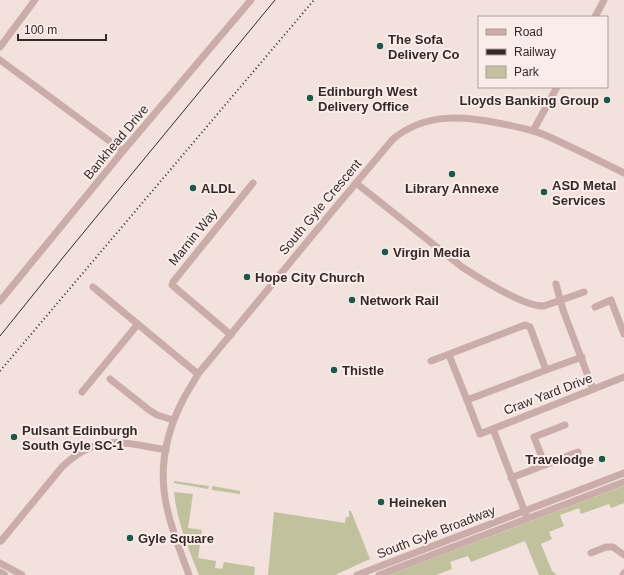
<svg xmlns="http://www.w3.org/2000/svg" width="624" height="575" font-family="Helvetica,sans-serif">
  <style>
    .green { fill: #c1c19d }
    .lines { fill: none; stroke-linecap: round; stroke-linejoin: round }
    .minor { stroke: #caada9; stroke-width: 7 }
    .tram { stroke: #372929; stroke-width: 1 }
    .rail { stroke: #372929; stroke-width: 2; stroke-dasharray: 1 3; stroke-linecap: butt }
    .poi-dot { fill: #1f5849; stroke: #f9ede9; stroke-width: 1.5 }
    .labels { text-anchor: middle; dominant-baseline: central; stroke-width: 4; stroke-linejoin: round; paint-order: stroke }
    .poi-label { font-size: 13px; font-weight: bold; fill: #372929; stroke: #f9ede9; text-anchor: start }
    .street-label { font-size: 13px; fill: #372929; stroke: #f9ede9 }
  </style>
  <rect width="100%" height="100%" fill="#f2e1dd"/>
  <g class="green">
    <polygon points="174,481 209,486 208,489 174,483"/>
    <polygon points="212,486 240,491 240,494 212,490"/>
    <polygon points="624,486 624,503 611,508 609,504 581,514 579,508 560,515 564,526 549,532 552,539 541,544 552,571 557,575 539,575 525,541 471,562 468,556 450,562 452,569 436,575 389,575"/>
    <path d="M174 492 193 494 188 528 202 530 198 558 216 561 215 568 222 569 224 562 255 567 254 575H199C188 547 177 522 174 492Z"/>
    <polygon points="349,511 351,511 370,559 335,575 268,575 274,512 345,523 346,517 349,517"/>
  </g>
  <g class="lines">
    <g class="minor">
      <polyline points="595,17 604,0"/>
      <polyline points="0,47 35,0"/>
      <polyline points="0,60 123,151"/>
      <polyline points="533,131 557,87"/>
      <path d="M356 183 462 267C479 278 525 307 544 306L584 292"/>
      <polyline points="556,284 563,310 593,389"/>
      <polyline points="93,287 198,374"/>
      <polyline points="0,301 123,151 251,0"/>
      <polyline points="595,307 611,300 624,334"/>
      <polyline points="231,335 172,285 173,282 253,183"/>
      <polyline points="449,355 467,400"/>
      <polyline points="582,357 546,370 467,400 480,434 624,377"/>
      <polyline points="431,361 525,325 530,327 546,370"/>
      <polyline points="110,379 149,410 157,415 173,420"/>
      <polyline points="82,392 138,324"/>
      <polyline points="493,429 526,515"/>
      <polyline points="545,465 534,437 565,425"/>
      <polyline points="511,478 578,452"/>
      <path d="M1 541 62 467C97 433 122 442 166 450"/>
      <polyline points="591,553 606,547 613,547 624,555"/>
      <polyline points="0,563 22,575"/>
      <polyline points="0,572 5,575"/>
      <path d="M189 575C181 553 172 531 167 508 158 470 166 432 184 398 188 390 194 382 198 374L335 208 393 139C426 112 464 116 503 124 513 126 523 128 533 131 541 133 550 137 558 141 580 151 602 162 624 173"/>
      <polyline points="357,575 624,473"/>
      <polyline points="379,575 624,482"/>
      <polyline points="623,575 624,573"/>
    </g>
    <polyline class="tram" points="0,336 65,255 275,0"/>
    <polyline class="rail" points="0,371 314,0"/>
  </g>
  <g class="poi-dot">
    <circle cx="380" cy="46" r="4"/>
    <circle cx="310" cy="98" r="4"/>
    <circle cx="607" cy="100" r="4"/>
    <circle cx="452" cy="174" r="4"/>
    <circle cx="193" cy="188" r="4"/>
    <circle cx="544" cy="192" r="4"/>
    <circle cx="385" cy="252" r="4"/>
    <circle cx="247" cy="277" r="4"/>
    <circle cx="352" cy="300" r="4"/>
    <circle cx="334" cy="370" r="4"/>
    <circle cx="14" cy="437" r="4"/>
    <circle cx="602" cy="459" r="4"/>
    <circle cx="381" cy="502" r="4"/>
    <circle cx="130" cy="538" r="4"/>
  </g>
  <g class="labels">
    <g class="poi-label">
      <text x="388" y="39">The Sofa<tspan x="388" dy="15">Delivery Co</tspan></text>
      <text x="318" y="91">Edinburgh West<tspan x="318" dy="15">Delivery Office</tspan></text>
      <text x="599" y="100" text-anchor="end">Lloyds Banking Group</text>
      <text x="552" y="185">ASD Metal<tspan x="552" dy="15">Services</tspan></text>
      <text x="201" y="188">ALDL</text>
      <text x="452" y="188" text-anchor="middle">Library Annexe</text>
      <text x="393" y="252">Virgin Media</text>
      <text x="255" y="277">Hope City Church</text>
      <text x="360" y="300">Network Rail</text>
      <text x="342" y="370">Thistle</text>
      <text x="22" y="430">Pulsant Edinburgh<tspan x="22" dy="15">South Gyle SC-1</tspan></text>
      <text x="594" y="459" text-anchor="end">Travelodge</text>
      <text x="389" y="502">Heineken</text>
      <text x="138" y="538">Gyle Square</text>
    </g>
    <g class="street-label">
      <text transform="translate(116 142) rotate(-50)">Bankhead Drive</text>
      <text transform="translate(320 207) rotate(-50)">South Gyle Crescent</text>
      <text transform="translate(193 237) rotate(-51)">Marnin Way</text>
      <text transform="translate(548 394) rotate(-21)">Craw Yard Drive</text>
      <text transform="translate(436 532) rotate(-21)">South Gyle Broadway</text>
    </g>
  </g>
  <rect x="478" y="16" width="130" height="72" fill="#f9ede9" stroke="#ab9f9c"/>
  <rect x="486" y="29" width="20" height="6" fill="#caada9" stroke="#ab9f9c"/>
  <text x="514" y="36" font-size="12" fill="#372929">Road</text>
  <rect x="486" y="49" width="20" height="6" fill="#372929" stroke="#ab9f9c"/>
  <text x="514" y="56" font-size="12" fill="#372929">Railway</text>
  <rect x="486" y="66" width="20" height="12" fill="#c1c19d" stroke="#ab9f9c"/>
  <text x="514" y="76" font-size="12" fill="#372929">Park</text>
  <path d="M18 34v6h88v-6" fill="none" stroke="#372929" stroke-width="2"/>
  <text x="24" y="34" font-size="12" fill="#372929" stroke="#f9ede9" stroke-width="3" paint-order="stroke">100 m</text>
</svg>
